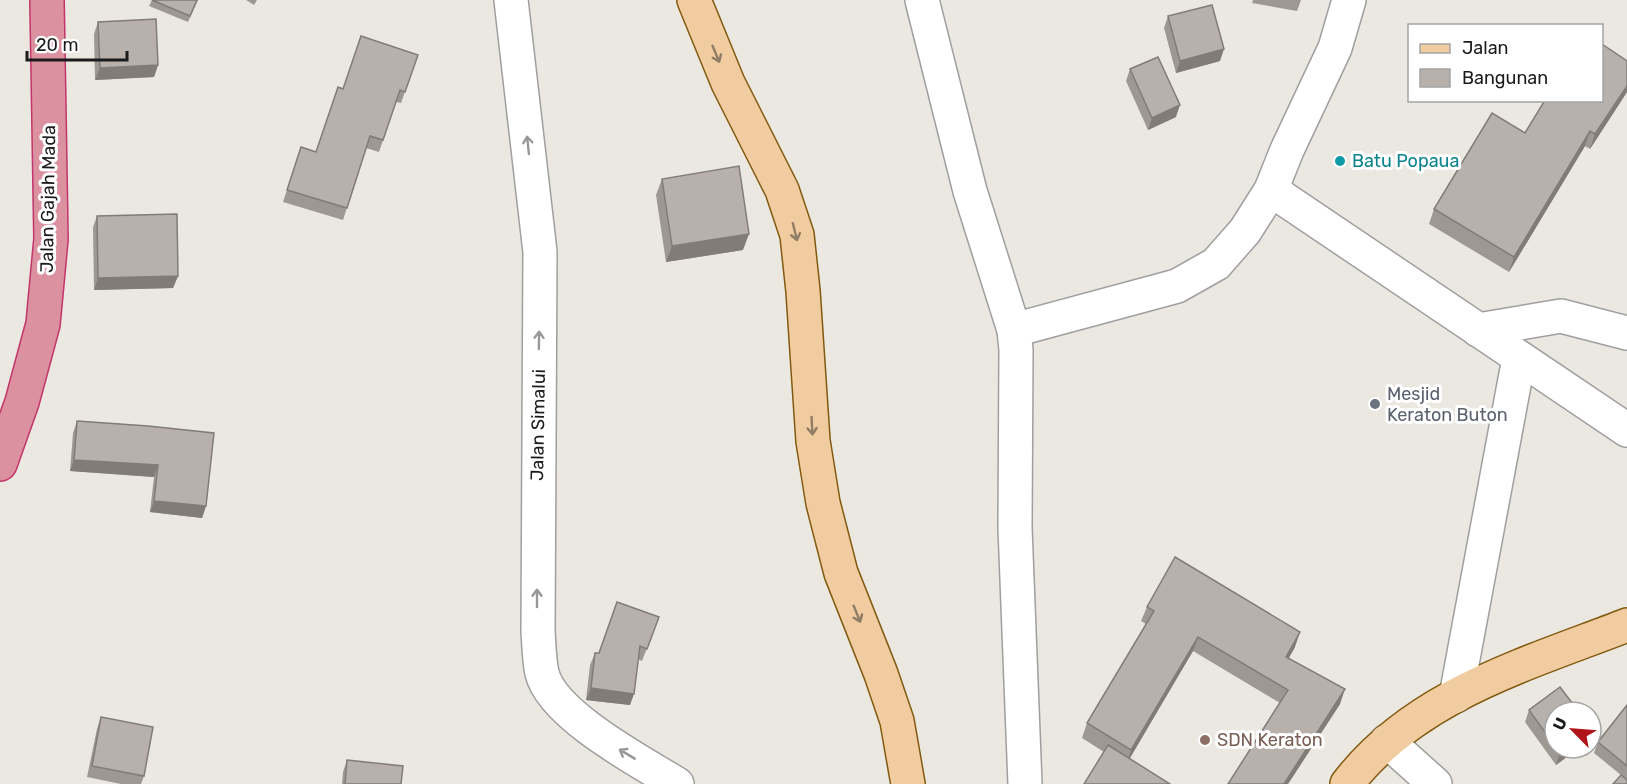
<svg xmlns="http://www.w3.org/2000/svg" width="1627" height="784" font-family="Rubik,sans-serif">
  <style>
    .lines { fill: none; stroke-linecap: round; stroke-linejoin: round }
    .minor-casing { stroke: #9f9f9f; stroke-width: 36 }
    .major-casing { stroke: #825a10; stroke-width: 36 }
    .highway-casing { stroke: #c23669; stroke-width: 36 }
    .minor { stroke: #fff; stroke-width: 33 }
    .major { stroke: #f1cca1; stroke-width: 33 }
    .highway { stroke: #db91a0; stroke-width: 33 }
    .wall { fill: #9e9893 }
    .shaded-wall { fill: #817c78 }
    .building { fill: #b8b1ab; stroke: #817c78; stroke-width: 1.5 }
    .oneway { stroke: #917c65 }
    .oneway2 { stroke: #989898 }
    .culture-dot { fill: #0f9aa8; stroke: #fff; stroke-width: 2 }
    .worship-dot { fill: #6b7280; stroke: #fff; stroke-width: 2 }
    .education-dot { fill: #8d6e63; stroke: #fff; stroke-width: 2 }
    .labels { text-anchor: middle; dominant-baseline: central; stroke-width: 6; stroke-linejoin: round; paint-order: stroke }
    .culture-label { font-size: 18px; fill: #0d838f; stroke: #fff; text-anchor: start }
    .street-label { font-size: 18px; fill: #1b1b1b; stroke: #fff }
    .worship-label { font-size: 18px; fill: #5b616d; stroke: #fff; text-anchor: start }
    .education-label { font-size: 18px; fill: #785e54; stroke: #fff; text-anchor: start }
  </style>
  <rect width="100%" height="100%" fill="#ebe8e2"/>
  <g class="lines">
    <defs>
      <g id="minor">
        <path d="M511 0 540 252 538 631C539 645 539 660 542 673 552 715 641 762 677 784"/>
        <polyline points="922,0 970,191 1014,330 1016,350 1015,528 1025,784"/>
        <polyline points="1271,190 1627,430"/>
        <polyline points="1014,330 1177,286 1216,264 1245,231 1271,190 1287,150 1335,48 1349,0"/>
        <polyline points="1478,330 1561,316 1627,333"/>
        <polyline points="1456,696 1519,358"/>
        <polyline points="1387,741 1435,784"/>
      </g>
      <g id="major">
        <polyline points="694,0 728,83 782,190 797,235 803,291 813,441 823,503 841,573 881,674 897,721 908,784"/>
        <path d="M1347 784C1415 695 1527 664 1627 625"/>
      </g>
      <polyline id="highway" points="0,464 22,402 43,324 51,239 47,0"/>
    </defs>
    <use href="#minor" class="minor-casing"/>
    <use href="#major" class="major-casing"/>
    <use href="#highway" class="highway-casing"/>
    <use href="#minor" class="minor"/>
    <use href="#major" class="major"/>
    <use href="#highway" class="highway"/>
  </g>
  <g class="wall">
    <polygon points="152,0 198,0 188,22 149,6"/>
    <polygon points="246,0 257,0 254,5"/>
    <polygon points="1253,0 1301,0 1297,11 1252,3"/>
    <polygon points="1168,16 1220,61 1176,73 1164,28"/>
    <polygon points="98,22 158,65 154,77 95,80 94,34"/>
    <polygon points="418,55 401,103 396,102 379,152 366,148 343,220 283,202 301,147 316,152 343,89"/>
    <polygon points="1627,61 1627,92 1590,149 1585,146 1509,272 1429,224 1434,209 1525,133"/>
    <polygon points="1130,69 1176,117 1148,130 1126,81"/>
    <polygon points="662,179 743,250 666,262 656,195"/>
    <polygon points="97,216 178,276 173,288 94,290 93,227"/>
    <polygon points="77,421 148,426 206,506 202,518 150,512 154,477 70,471 73,433"/>
    <polygon points="1147,607 1295,647 1289,658 1340,704 1288,784 1228,784 1280,703 1193,651 1129,758 1104,752 1082,738 1087,723 1146,624 1141,621"/>
    <polygon points="659,617 642,661 638,659 630,705 586,700 590,665 595,653 599,653"/>
    <polygon points="1627,705 1627,780 1594,753 1598,742"/>
    <polygon points="1529,710 1555,712 1555,748 1579,748 1556,765 1525,722"/>
    <polygon points="101,717 144,776 141,784 121,784 87,777 97,729"/>
    <polygon points="347,760 401,784 342,784 343,772"/>
  </g>
  <g class="shaded-wall">
    <polygon points="1224,49 1220,61 1176,73 1180,61"/>
    <polygon points="158,65 154,77 95,80 100,68"/>
    <polygon points="1627,86 1627,92 1590,149 1595,134"/>
    <polygon points="1180,105 1176,117 1148,130 1152,118"/>
    <polygon points="1590,131 1585,146 1509,272 1514,257"/>
    <polygon points="749,234 743,250 666,262 672,246"/>
    <polygon points="178,276 173,288 94,290 98,278"/>
    <polygon points="74,460 158,465 154,477 70,471"/>
    <polygon points="154,501 206,506 202,518 150,512"/>
    <polygon points="1300,632 1295,647 1281,671 1286,657"/>
    <polygon points="1198,637 1193,651 1126,765 1131,750"/>
    <polygon points="591,688 634,694 630,705 586,700"/>
    <polygon points="1345,689 1340,704 1288,784 1284,784"/>
    <polygon points="1567,748 1579,748 1556,765 1560,753"/>
  </g>
  <g class="building">
    <polygon points="152,0 197,0 190,16"/>
    <polygon points="1212,5 1224,49 1180,61 1168,16"/>
    <polygon points="156,19 158,65 100,68 98,22"/>
    <polygon points="361,36 418,55 405,92 400,90 383,140 370,136 347,208 287,190 301,147 316,152 338,87 343,89"/>
    <polygon points="1602,44 1627,61 1627,86 1595,134 1590,131 1514,257 1434,209 1492,113 1525,133 1545,100 1602,100"/>
    <polygon points="1158,57 1180,105 1152,118 1130,69"/>
    <polygon points="739,166 749,234 672,246 662,179"/>
    <polygon points="177,214 178,276 98,278 97,216"/>
    <polygon points="77,421 148,426 214,433 206,506 154,501 158,465 74,460"/>
    <polygon points="1175,557 1300,632 1286,657 1345,689 1284,784 1228,784 1288,690 1198,637 1131,750 1087,723 1154,611 1147,607"/>
    <polygon points="617,602 659,617 647,649 640,646 634,694 591,688 595,653 599,653"/>
    <polygon points="1560,687 1579,712 1555,712 1555,746 1529,710"/>
    <polygon points="1627,705 1627,766 1598,742"/>
    <polygon points="101,717 153,727 144,776 92,766"/>
    <polygon points="1108,745 1170,784 1084,784"/>
    <polygon points="1556,748 1567,748 1560,753"/>
    <polygon points="347,760 403,766 401,784 345,784"/>
    <polygon points="1621,775 1627,780 1627,784 1613,784"/>
  </g>
  <defs><path id="oneway-shaft" d="M-6 0H5M1.5-3L5.5 0L1.5 3" fill="none" stroke-width="1.6" stroke-linecap="round" stroke-linejoin="round" transform="scale(1.5)"/></defs>
  <g class="oneway">
    <use href="#oneway-shaft" transform="translate(716 54) rotate(67)"/>
    <use href="#oneway-shaft" transform="translate(795 232) rotate(76)"/>
    <use href="#oneway-shaft" transform="translate(812 426) rotate(87)"/>
    <use href="#oneway-shaft" transform="translate(857 614) rotate(68)"/>
  </g>
  <g class="oneway2">
    <use href="#oneway-shaft" transform="translate(528 145) rotate(-96)"/>
    <use href="#oneway-shaft" transform="translate(539 340) rotate(-89)"/>
    <use href="#oneway-shaft" transform="translate(537 598) rotate(-90)"/>
    <use href="#oneway-shaft" transform="translate(627 754) rotate(-149)"/>
  </g>
  <circle class="culture-dot" cx="1340" cy="161" r="6"/>
  <circle class="worship-dot" cx="1375" cy="404" r="6"/>
  <circle class="education-dot" cx="1205" cy="740" r="6"/>
  <g class="labels">
    <g class="culture-label">
      <text x="1352" y="161">Batu Popaua</text>
    </g>
    <g class="street-label">
      <text transform="translate(48 199) rotate(-89)">Jalan Gajah Mada</text>
      <text transform="translate(538 425) rotate(-89)">Jalan Simalui</text>
    </g>
    <g class="worship-label">
      <text x="1387" y="394">Mesjid<tspan x="1387" dy="21">Keraton Buton</tspan></text>
    </g>
    <g class="education-label">
      <text x="1217" y="740">SDN Keraton</text>
    </g>
  </g>
  <rect x="1408" y="24" width="195" height="78" fill="#ffffff" stroke="#a4a4a4" stroke-width="1.5"/>
  <rect x="1420" y="44" width="30" height="9" fill="#f1cca1" stroke="#a4a4a4" stroke-width="1.5"/>
  <text x="1462" y="54" font-size="18" fill="#1b1b1b">Jalan</text>
  <rect x="1420" y="69" width="30" height="18" fill="#b8b1ab" stroke="#a4a4a4" stroke-width="1.5"/>
  <text x="1462" y="84" font-size="18" fill="#1b1b1b">Bangunan</text>
  <g transform="translate(1573 730) rotate(295)"><circle r="28" fill="#ffffff" stroke="#a4a4a4" stroke-width="1.5"/>
  <path d="M0-4.5L10 22L0 15L-10 22Z" fill="#b11519"/>
  <text y="-9" font-size="16" font-weight="bold" text-anchor="middle" fill="#1b1b1b">U</text>
  </g>
  <path d="M27 51v9h100v-9" fill="none" stroke="#1b1b1b" stroke-width="3"/>
  <text x="36" y="51" font-size="18" fill="#1b1b1b" stroke="#ffffff" stroke-width="4.5" paint-order="stroke">20 m</text>
</svg>
